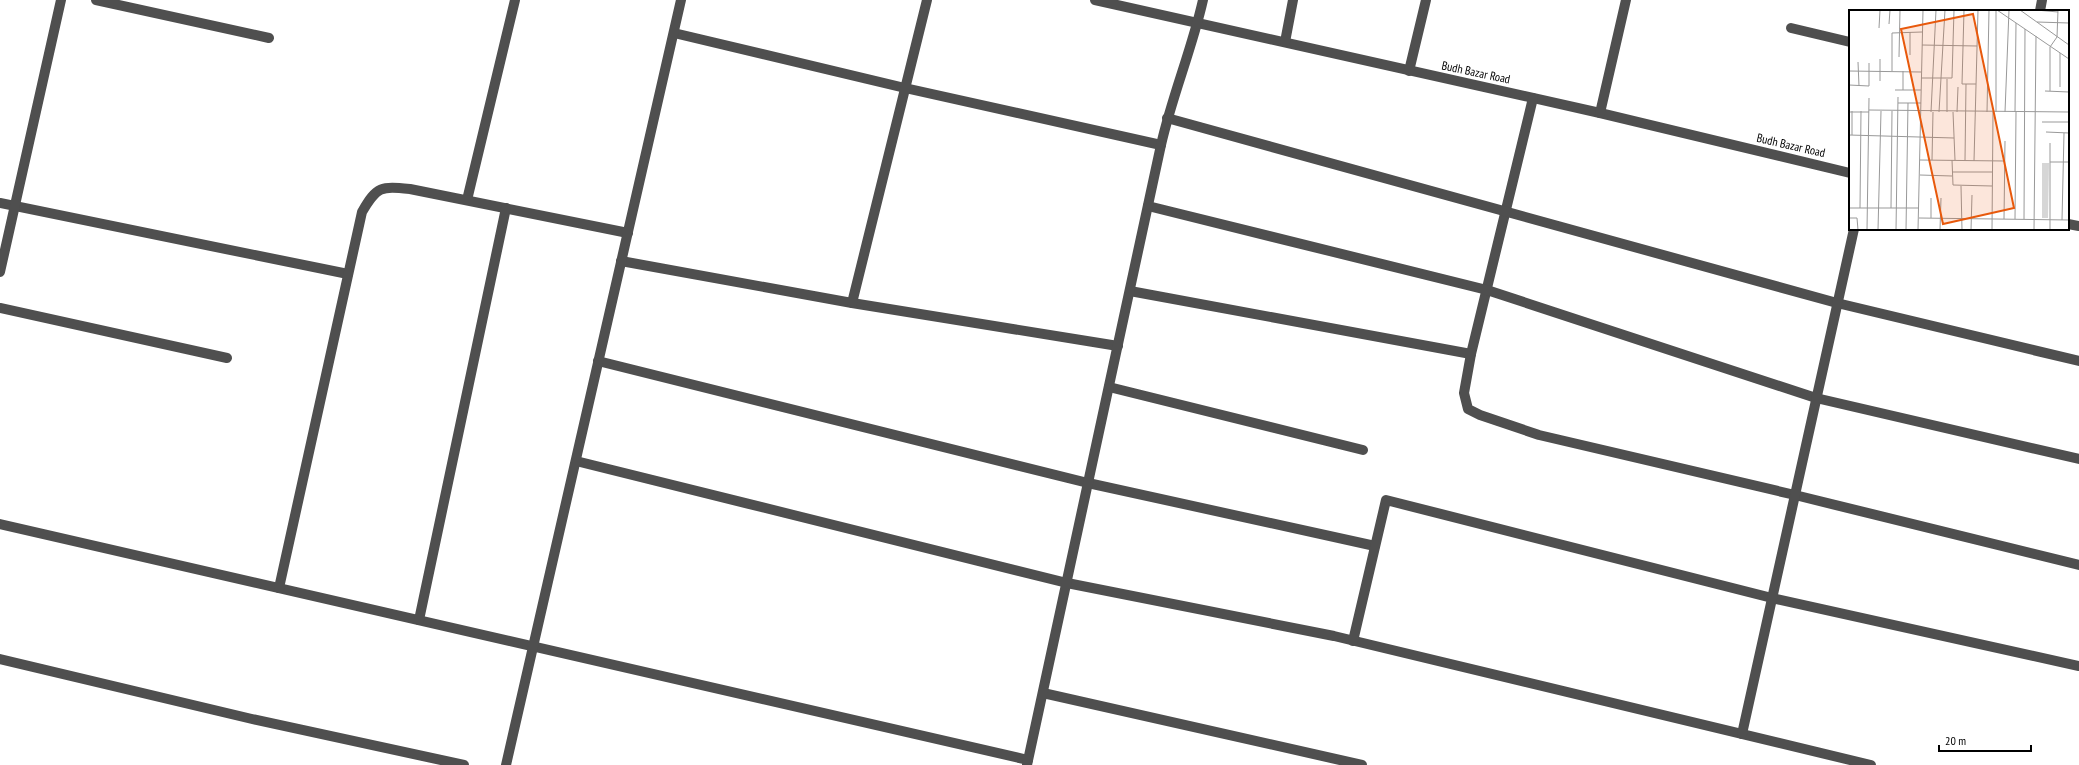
<svg xmlns="http://www.w3.org/2000/svg" width="2079" height="765" font-family="'PT Sans Narrow',sans-serif">
  <style>
    .lines { fill: none; stroke-linecap: round; stroke-linejoin: round }
    .minor { stroke: #4f4f4f; stroke-width: 10 }
    .labels { text-anchor: middle; dominant-baseline: central; stroke-width: 3; stroke-linejoin: round; paint-order: stroke }
    .street-label { font-size: 12px; fill: #000; stroke: #fff }
    .inset-road { fill: none; stroke: #999; stroke-width: 1 }
    .view { fill: #e8590c; fill-opacity: 0.15; stroke: #e8590c; stroke-width: 2 }
    .inset-edge { fill: none; stroke: #000; stroke-width: 2 }
  </style>
  <rect width="100%" height="100%" fill="#fff"/>
  <g class="lines">
    <g class="minor">
      <polyline points="96,0 269,38"/>
      <polyline points="1095,0 1600,113 1850,173"/>
      <polyline points="2040,11 2042,0"/>
      <polyline points="1791,28 1850,42"/>
      <polyline points="674,33 905,88 1161,145"/>
      <polyline points="1285,42 1293,0"/>
      <polyline points="1409,71 1426,0"/>
      <polyline points="1533,98 1471,354 1464,393 1468,409 1480,415 1539,435 1795,495 2079,565"/>
      <polyline points="1600,113 1626,0"/>
      <polyline points="1167,118 1837,303 2079,361"/>
      <polyline points="467,200 515,0"/>
      <polyline points="0,203 348,274"/>
      <polyline points="1148,206 1487,290 1816,398 2079,459"/>
      <polyline points="2068,224 2079,226"/>
      <polyline points="621,261 852,303 1118,346"/>
      <polyline points="0,272 61,0"/>
      <polyline points="1130,291 1471,354"/>
      <polyline points="852,303 927,0"/>
      <polyline points="0,308 227,358"/>
      <polyline points="598,361 1088,483 1375,546"/>
      <polyline points="1109,387 1363,450"/>
      <polyline points="576,461 1067,583 1334,636 1871,765"/>
      <polyline points="0,524 1028,760"/>
      <path d="M279 588 362 212C377 186 381 186 410 189L628 233"/>
      <polyline points="419,620 506,208"/>
      <polyline points="1353,641 1386,500 1772,598 2079,666"/>
      <polyline points="0,659 252,719 464,765"/>
      <polyline points="1043,693 1362,765"/>
      <polyline points="1742,734 1854,229"/>
      <polyline points="506,765 681,0"/>
      <path d="M1027 765 1161 145C1172 96 1192 49 1203 0"/>
    </g>
  </g>
  <g class="labels">
    <g class="street-label">
      <text transform="translate(1476 72) rotate(12)">Budh Bazar Road</text>
      <text transform="translate(1791 145) rotate(13)">Budh Bazar Road</text>
    </g>
  </g>
  <g transform="translate(1849 10)">
    <rect width="220" height="220" fill="#fff"/>
    <path d="M193 153H200L199 208H193Z" fill="#d6d6d6"/>
    <path class="inset-road" d="M115 0 113 74H127M148 0 220 49M171 0 220 35M187 0 209 2M188 12 220 13M40 14 41 0M30 18 31 0M73 35 128 36M61 45V22M50 47 51 0M31 49V71M9 52 10 76M0 61 72 62M43 61V23L73 22M72 68H103L105 0M98 69V102M0 75 20 76V53M211 77V43M46 80H72M54 80V61M196 81 220 82M201 81V37L208 27 209 0M49 93H72M20 100 220 102M3 101V125M0 102H20M82 102 87 0M90 102 96 0M104 102 106 150M108 102 109 77M138 102 140 0M147 102V0M156 102 160 0M166 102 167 13M193 112H220M197 122 220 123M0 125 105 128M71 150 156 151M83 150 84 102M103 150 104 175 143 176M116 150 117 74M125 151 129 0M201 152H220M103 162H143M71 165 103 166M112 176 113 220M82 188V208M0 198H70M11 198 12 101M42 198 43 101M0 208H8L9 220M70 208 220 210M155 209 156 131M166 209 167 102M175 209 176 19M213 210 215 123M18 220 20 88M29 220 32 101M47 220 49 87M57 220 59 93M69 220 74 0M91 220 92 188M122 220 123 185M143 220 144 102M185 220 187 26M201 220V133"/>
    <path class="view" d="M124 4 165 198 94 214 52 19Z"/>
    <rect width="220" height="220" class="inset-edge"/>
  </g>
  <path d="M1939 745v6h92v-6" fill="none" stroke="#000000" stroke-width="2"/>
  <text x="1945" y="745" font-size="12" fill="#000000" stroke="#ffffff" stroke-width="3" paint-order="stroke">20 m</text>
</svg>
